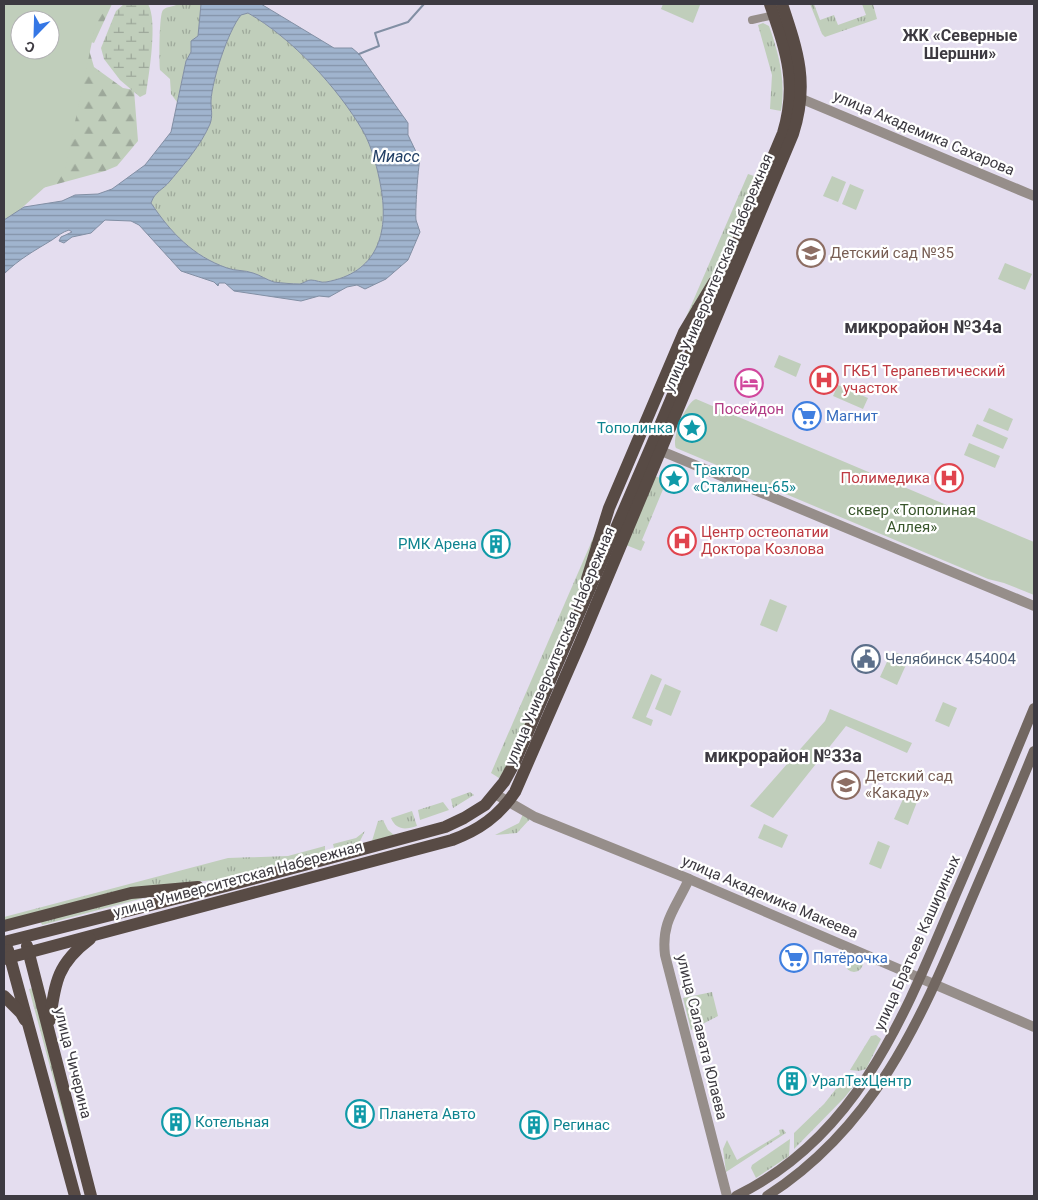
<svg xmlns="http://www.w3.org/2000/svg" width="1038" height="1200" font-family="Roboto,sans-serif">
  <style>
    .grass { fill: url(#grass-tufts) }
    .forest { fill: url(#forest-firs) }
    .wetland { fill: url(#wetland-marsh) }
    .park { fill: #c0cebb; fill-rule: evenodd }
    .water { fill: url(#water-rules); stroke: #828fa4; fill-rule: evenodd }
    .lines { fill: none; stroke-linecap: round; stroke-linejoin: round }
    .stream { stroke: #828fa4; stroke-width: 2 }
    .minor { stroke: #968e8a; stroke-width: 8 }
    .tertiary { stroke: #968e8a; stroke-width: 10 }
    .secondary { stroke: #726761; stroke-width: 10 }
    .primary { stroke: #584b45; stroke-width: 12 }
    .labels { text-anchor: middle; dominant-baseline: central; stroke-width: 4.5; stroke-linejoin: round; paint-order: stroke }
    .street-label { font-size: 15px; fill: #3d3a41; stroke: #fff }
    .education-label { font-size: 15px; fill: #785e54; stroke: #fff; text-anchor: start }
    .health-label { font-size: 15px; fill: #be3a42; stroke: #fff; text-anchor: start }
    .hotel-label { font-size: 15px; fill: #b23c85; stroke: #fff }
    .shop-label { font-size: 15px; fill: #366cbe; stroke: #fff; text-anchor: start }
    .culture-label { font-size: 15px; fill: #0d838f; stroke: #fff; text-anchor: start }
    .park-label { font-size: 15px; fill: #39562c; stroke: #fff }
    .service-label { font-size: 15px; fill: #4e5e75; stroke: #fff; text-anchor: start }
    .neighbourhood-label { font-size: 16px; font-weight: bold; fill: #3d3a41; stroke: #fff }
    .water-label { font-size: 16px; font-style: italic; fill: #234066; stroke: #fff }
    .quarter-label { font-size: 18px; font-weight: bold; fill: #3d3a41; stroke: #fff }
  </style>
  <defs>
    <pattern id="grass-tufts" width="24" height="20" patternUnits="userSpaceOnUse" patternTransform="scale(1.25)"><rect width="24" height="20" fill="#c0cebb"/><path d="M3 7l-1-3M5 7V3M7 7l1-3M15 17l-1-3M17 17v-4M19 17l1-3" fill="none" stroke="#9da89a"/></pattern>
    <pattern id="forest-firs" width="22" height="20" patternUnits="userSpaceOnUse" patternTransform="scale(1.25)"><rect width="22" height="20" fill="#c0cebb"/><path d="M5 1l3.5 6h-7zM16 11l3.5 6h-7z" fill="#9da89a"/></pattern>
    <pattern id="wetland-marsh" width="20" height="14" patternUnits="userSpaceOnUse" patternTransform="scale(1.25)"><rect width="20" height="14" fill="#c0cebb"/><path d="M1 5h8M5 5V1M11 12h8M15 12V8" fill="none" stroke="#9da89a"/></pattern>
    <pattern id="water-rules" width="6" height="5" patternUnits="userSpaceOnUse" patternTransform="scale(1.25)"><rect width="6" height="5" fill="#a0b4ce"/><path d="M0 2.5h6" fill="none" stroke="#8493a9"/></pattern>
  </defs>
  <rect width="100%" height="100%" fill="#e4ddef"/>
  <g class="grass">
    <path d="M178 4H201L198 36 192 41 191 52 186 61 177 102 171 94 170 79 160 70C159 61 159 14 163 10 167 6 173 7 178 4Z"/>
    <polygon points="810,4 814,4 820,20 834,15 838,25 866,15 862,4 873,4 877,19 825,37 822,34"/>
    <path d="M248 13C292 38 338 87 363 131 372 147 378 170 381 188 389 234 377 273 326 282 321 283 316 280 311 280 307 280 304 283 300 284 292 284 282 283 274 282 267 280 260 275 253 273 245 270 235 271 227 268 193 256 171 233 151 203 155 191 163 190 170 181 185 163 201 145 210 124 213 116 211 110 211 101 212 80 228 31 241 14Z"/>
    <path d="M763 23 769 26C779 54 786 81 781 111L770 109 772 75 758 25Z"/>
    <polygon points="748,174 757,177 720,266 706,287 677,338"/>
    <polygon points="655,476 663,479 660,486 664,487 642,540 645,542 641,551 626,545"/>
    <polygon points="604,513 570,620 509,763 499,778 491,773"/>
    <polygon points="470,792 474,795 453,808 451,799"/>
    <polygon points="443,802 449,810 420,820 418,810"/>
    <path d="M412 811 417 826C405 830 396 830 391 818Z"/>
    <polygon points="523,814 530,819 517,833 495,835 519,823"/>
    <polygon points="383,820 388,830 394,835 372,841 378,821"/>
    <polygon points="365,831 358,845 340,850 334,848 333,844 356,838"/>
    <polygon points="325,846 325,850 322,853 224,879 175,884 4,923 4,917 228,858 288,856"/>
    <polygon points="162,893 42,925 40,920 133,896"/>
    <circle cx="854" cy="963" r="9"/>
    <polygon points="33,988 72,1136 69,1137 29,989"/>
    <polygon points="712,992 718,1016 691,1030 683,998"/>
    <polygon points="876,1035 881,1039 866,1069 859,1071 850,1070 871,1036"/>
    <polygon points="847,1075 860,1078 845,1097 794,1149 794,1133 824,1104"/>
    <polygon points="783,1129 786,1133 726,1172 723,1149 727,1140 737,1160 780,1134 779,1130"/>
    <polygon points="790,1139 789,1156 756,1178 751,1168 752,1165"/>
  </g>
  <g class="forest">
    <polygon points="63,4 112,4 94,43 88,41"/>
    <polygon points="88,46 94,67 123,88 134,90 138,141 117,166 105,171 28,192 20,50 35,52"/>
  </g>
  <path class="wetland" d="M124 4H148C158 21 149 73 146 94L140 97 120 80 104 59 101 48 116 11Z"/>
  <g class="park">
    <path d="M4 4H100L65 169 4 224ZM20 20H50V50H20Z"/>
    <polygon points="663,4 696,4 700,5 693,23 661,9"/>
    <polygon points="832,176 846,182 838,202 823,196"/>
    <polygon points="850,184 864,190 856,210 842,204"/>
    <polygon points="1005,263 1032,274 1025,290 998,279"/>
    <polygon points="779,355 801,364 796,377 774,367"/>
    <polygon points="838,385 868,398 863,409 833,396"/>
    <path d="M696 399 1034 542V595L1004 583 988 579 676 448C671 439 686 402 696 399Z"/>
    <polygon points="989,408 1013,419 1008,431 983,421"/>
    <polygon points="977,424 1008,438 1003,449 972,436"/>
    <polygon points="969,443 1000,456 995,468 964,455"/>
    <polygon points="770,599 787,606 777,632 760,625"/>
    <polygon points="892,651 909,658 897,685 880,677"/>
    <polygon points="651,674 662,679 646,717 653,720 651,726 632,718"/>
    <polygon points="665,684 681,691 671,716 655,709"/>
    <polygon points="943,702 957,708 949,727 935,721"/>
    <polygon points="830,709 912,743 907,753 846,726 773,818 750,806 825,721"/>
    <polygon points="904,797 917,802 908,825 894,819"/>
    <polygon points="764,824 788,835 782,848 758,838"/>
    <polygon points="878,841 890,846 881,869 869,864"/>
  </g>
  <path class="water" d="M201 4H261L334 48H352L359 54 408 123V135L420 160C418 167 415 212 416 220 417 224 419 228 420 232L408 260 386 279 365 289 357 285 347 287 329 297 319 296 301 301 234 291 225 283H219L218 286 214 282 181 271 139 225 131 221 105 220 91 233 72 237 64 243 59 241 61 237 72 232 69 230C62 232 58 236 52 240 34 251 19 259 4 274V220L24 207 62 201 75 195 98 194 112 189 145 165 171 132 186 61 191 52V41L198 36ZM248 13C292 38 338 88 363 131 372 147 378 170 381 188 389 234 377 273 326 282 321 283 316 280 311 280 307 280 304 283 300 284 292 284 282 283 274 282 267 280 260 275 253 273 245 270 235 271 227 268 193 256 171 233 151 203 155 191 163 190 170 181 185 163 201 145 210 124 213 116 211 110 211 101 212 80 228 31 241 15Z"/>
  <g class="lines">
    <polyline class="stream" points="359,54 379,46 375,33 408,22 424,4"/>
    <polyline class="minor" points="752,20 774,15"/>
    <g class="tertiary">
      <polyline points="802,99 1034,196"/>
      <polyline points="654,448 1034,606"/>
      <polyline points="495,794 535,817 689,879 1034,1027"/>
      <path d="M689 879C676 908 661 921 665 955L727 1196"/>
    </g>
    <g class="secondary">
      <path d="M736 1196C859 1136 905 1014 955 896 982 834 1008 771 1034 708"/>
      <path d="M767 1196C873 1128 919 1024 966 912 989 858 1012 805 1034 751"/>
    </g>
    <g class="primary">
      <polyline points="587,579 609,508 684,332 714,282"/>
      <polyline points="4,926 131,893 198,887"/>
      <path d="M4 942 226 886 445 827 464 818 485 805 504 782 515 762 651 447 783 133C798 83 786 51 770 4"/>
      <polyline points="27,946 91,1196"/>
      <polyline points="8,950 75,1196"/>
      <path d="M4 959 452 840C479 830 499 816 515 792L580 643 793 134C809 84 798 52 782 4"/>
      <polyline points="4,996 21,1013 25,1020"/>
      <path d="M50 1020C55 981 58 963 90 939"/>
    </g>
  </g>
  <defs>
    <symbol id="school-ring" viewBox="-11 -11 22 22"><circle r="9.5" fill="#fff" stroke="#8d6e63" stroke-width="1.5"/><path d="M0-5L7-2L0 1L-7-2ZM-4 1L0 2.5L4 1V4Q0 6-4 4Z" fill="#8d6e63"/></symbol>
    <symbol id="hospital-ring" viewBox="-11 -11 22 22"><circle r="9.5" fill="#fff" stroke="#e0444e" stroke-width="1.5"/><path d="M-5-5h3v3.5h4V-5h3V5h-3V1.5h-4V5h-3Z" fill="#e0444e"/></symbol>
    <symbol id="hotel-ring" viewBox="-11 -11 22 22"><circle r="9.5" fill="#fff" stroke="#d1479c" stroke-width="1.5"/><path d="M-6-4.5h1.5V1H6V5H4.5V3h-9V5H-6ZM-4 0a1.8 1.8 0 1 1 3.6 0ZM.5 0V-2.5h3Q6-2.5 6 0Z" fill="#d1479c"/></symbol>
    <symbol id="supermarket-ring" viewBox="-11 -11 22 22"><circle r="9.5" fill="#fff" stroke="#3f7fe0" stroke-width="1.5"/><path d="M-6-5.5h2.5l.6 2H6L4.5 2H-2.5L-4.4-4H-6ZM-1.5 3.2a1.3 1.3 0 1 0 .1 0ZM3 3.2a1.3 1.3 0 1 0 .1 0Z" fill="#3f7fe0"/></symbol>
    <symbol id="sight-ring" viewBox="-11 -11 22 22"><circle r="9.5" fill="#fff" stroke="#0f9aa8" stroke-width="1.5"/><path d="M0-6L1.8-2.2L6-1.7L2.9 1.2L3.7 5.4L0 3.3L-3.7 5.4L-2.9 1.2L-6-1.7L-1.8-2.2Z" fill="#0f9aa8"/></symbol>
    <symbol id="building-ring" viewBox="-11 -11 22 22"><circle r="9.5" fill="#fff" stroke="#0f9aa8" stroke-width="1.5"/><path d="M-4-6H4V6H1V3H-1V6H-4ZM-2.5-4.3h1.7v1.8h-1.7ZM.8-4.3h1.7v1.8H.8ZM-2.5-1h1.7V.8h-1.7ZM.8-1h1.7V.8H.8Z" fill="#0f9aa8"/></symbol>
    <symbol id="civic-ring" viewBox="-11 -11 22 22"><circle r="9.5" fill="#fff" stroke="#5c6f8a" stroke-width="1.5"/><path d="M-.6-6.5H3V-4.5H.6V-3L4-1V1h2V6H-6V1h2V-1L-.6-3ZM-1.2 2.5V6h2.4V2.5Z" fill="#5c6f8a"/></symbol>
  </defs>
  <g fill-rule="evenodd">
    <use href="#school-ring" x="795" y="237" width="32" height="32"/>
    <use href="#hospital-ring" x="808" y="364" width="32" height="32"/>
    <use href="#hotel-ring" x="733" y="367" width="32" height="32"/>
    <use href="#supermarket-ring" x="791" y="400" width="32" height="32"/>
    <use href="#sight-ring" x="676" y="412" width="32" height="32"/>
    <use href="#hospital-ring" x="933" y="462" width="32" height="32"/>
    <use href="#sight-ring" x="658" y="463" width="32" height="32"/>
    <use href="#hospital-ring" x="666" y="525" width="32" height="32"/>
    <use href="#building-ring" x="480" y="528" width="32" height="32"/>
    <use href="#civic-ring" x="850" y="643" width="32" height="32"/>
    <use href="#school-ring" x="830" y="769" width="32" height="32"/>
    <use href="#supermarket-ring" x="778" y="942" width="32" height="32"/>
    <use href="#building-ring" x="776" y="1065" width="32" height="32"/>
    <use href="#building-ring" x="344" y="1098" width="32" height="32"/>
    <use href="#building-ring" x="160" y="1106" width="32" height="32"/>
    <use href="#building-ring" x="518" y="1109" width="32" height="32"/>
  </g>
  <g class="labels">
    <g class="street-label">
      <text transform="translate(924 133) rotate(23)">улица Академика Сахарова</text>
      <text transform="translate(718 273) rotate(-67)">улица Университетская Набережная</text>
      <text transform="translate(560 646) rotate(-67)">улица Университетская Набережная</text>
      <text transform="translate(238 879) rotate(-15)">улица Университетская Набережная</text>
      <text transform="translate(770 897) rotate(23)">улица Академика Макеева</text>
      <text transform="translate(917 943) rotate(-66)">улица Братьев Кашириных</text>
      <text transform="translate(702 1037) rotate(76)">улица Салавата Юлаева</text>
      <text transform="translate(73 1063) rotate(76)">улица Чичерина</text>
    </g>
    <g class="education-label">
      <text x="830" y="253">Детский сад №35</text>
      <text x="865" y="776">Детский сад<tspan x="865" dy="17">«Какаду»</tspan></text>
    </g>
    <g class="health-label">
      <text x="843" y="371">ГКБ1 Терапевтический<tspan x="843" dy="17">участок</tspan></text>
      <text x="930" y="478" text-anchor="end">Полимедика</text>
      <text x="701" y="532">Центр остеопатии<tspan x="701" dy="17">Доктора Козлова</tspan></text>
    </g>
    <g class="hotel-label">
      <text x="749" y="409">Посейдон</text>
    </g>
    <g class="shop-label">
      <text x="826" y="416">Магнит</text>
      <text x="813" y="958">Пятёрочка</text>
    </g>
    <g class="culture-label">
      <text x="673" y="428" text-anchor="end">Тополинка</text>
      <text x="693" y="470">Трактор<tspan x="693" dy="17">«Сталинец-65»</tspan></text>
      <text x="477" y="544" text-anchor="end">РМК Арена</text>
      <text x="811" y="1081">УралТехЦентр</text>
      <text x="379" y="1114">Планета Авто</text>
      <text x="195" y="1122">Котельная</text>
      <text x="553" y="1125">Регинас</text>
    </g>
    <g class="park-label">
      <text x="912" y="510">сквер «Тополиная<tspan x="912" dy="17">Аллея»</tspan></text>
    </g>
    <g class="service-label">
      <text x="885" y="659">Челябинск 454004</text>
    </g>
    <g class="neighbourhood-label">
      <text x="960" y="35">ЖК «Северные<tspan x="960" dy="18">Шершни»</tspan></text>
    </g>
    <g class="water-label">
      <text x="396" y="156">Миасс</text>
    </g>
    <g class="quarter-label">
      <text x="923" y="326">микрорайон №34а</text>
      <text x="783" y="755">микрорайон №33а</text>
    </g>
  </g>
  <rect width="1038" height="1200" fill="none" stroke="#3d3a41" stroke-width="10"/>
  <g transform="translate(35 35) rotate(203)"><circle r="24" fill="#ffffff" stroke="#b1b0b3"/>
  <path d="M0-4L9 19L0 12L-9 19Z" fill="#3577e5"/>
  <text y="-8" font-size="14" font-weight="bold" text-anchor="middle" fill="#3d3a41">С</text>
  </g>
</svg>
